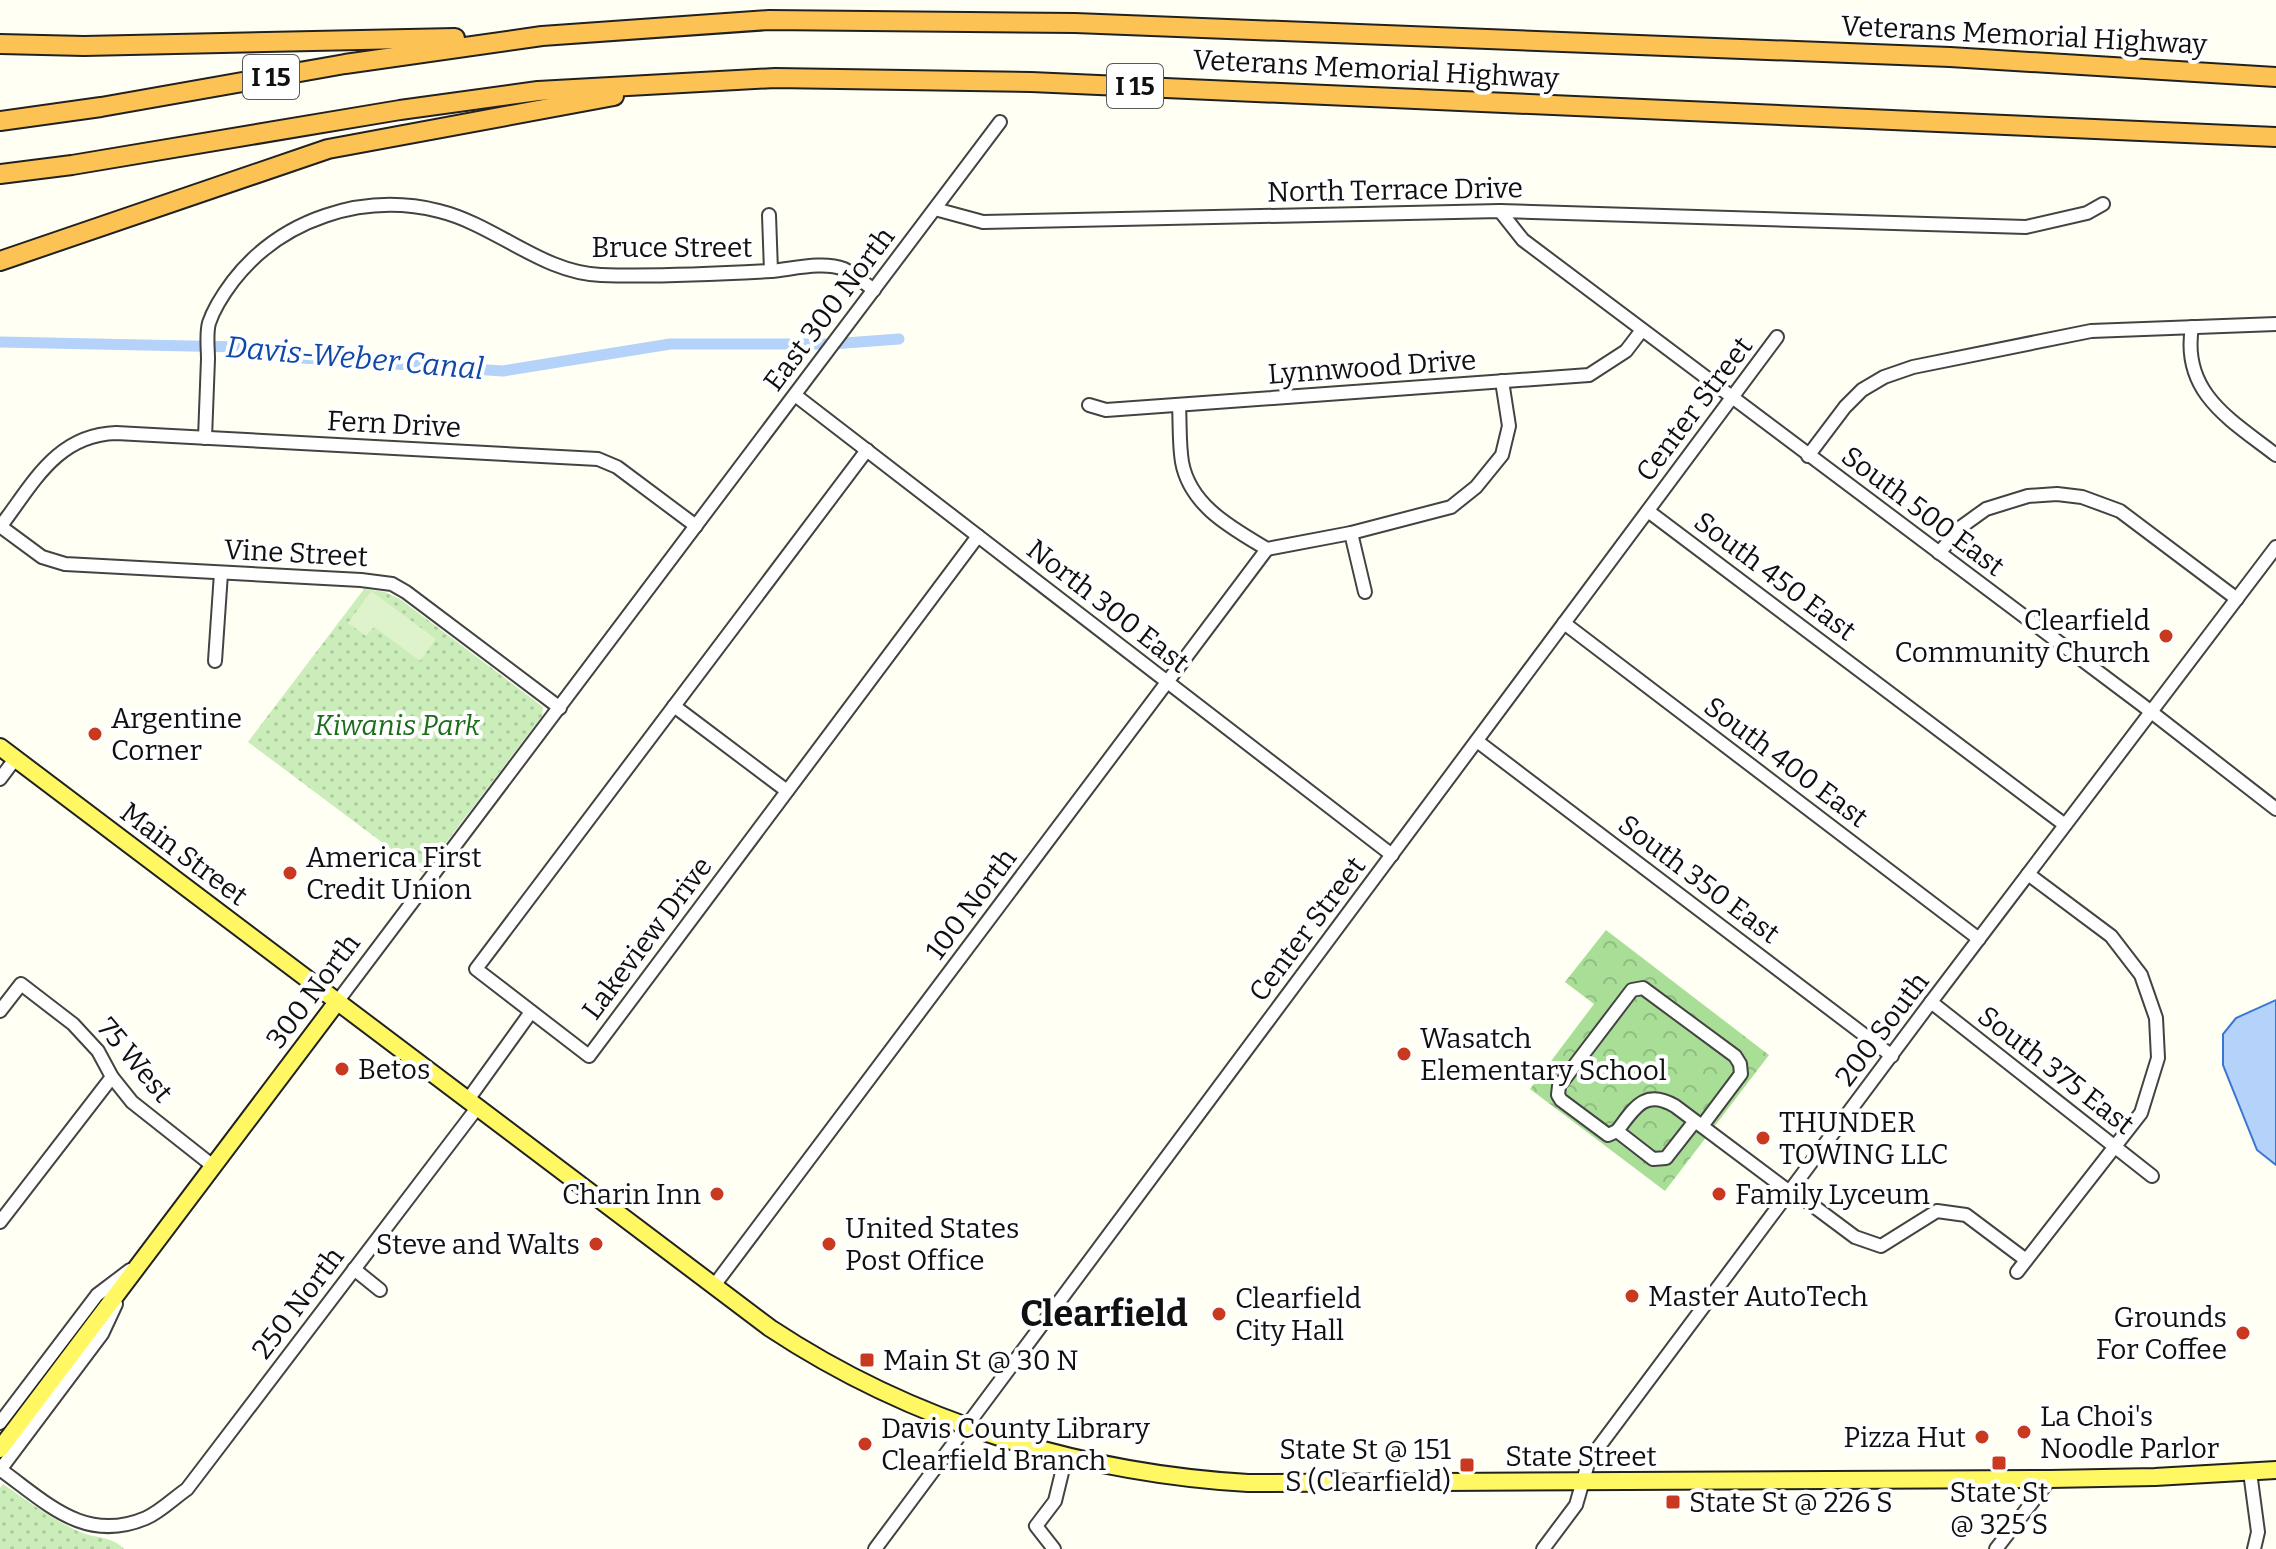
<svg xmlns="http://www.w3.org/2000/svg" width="2276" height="1549" font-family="Bitter,serif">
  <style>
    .grass { fill: url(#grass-dots) }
    .forest { fill: url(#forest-crowns) }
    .pitch { fill: #def3cc }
    .water { fill: #b4d2fa; stroke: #3776d5; stroke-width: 2 }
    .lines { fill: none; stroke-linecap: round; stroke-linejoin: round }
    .canal { stroke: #b4d2fa; stroke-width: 11 }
    .minor-casing { stroke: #434343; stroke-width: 16 }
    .major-casing { stroke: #212121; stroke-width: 20 }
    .highway-casing { stroke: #212121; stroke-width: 22 }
    .minor { stroke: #fff; stroke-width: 12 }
    .major { stroke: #fff863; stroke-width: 16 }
    .highway { stroke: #fcc254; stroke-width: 18 }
    .poi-dot { fill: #c9391f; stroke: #fff; stroke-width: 3 }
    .labels { text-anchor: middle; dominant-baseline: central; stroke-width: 8; stroke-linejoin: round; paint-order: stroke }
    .shield { fill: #fff; stroke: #585858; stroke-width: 2 }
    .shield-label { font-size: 26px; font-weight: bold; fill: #101010 }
    .street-label { font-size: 28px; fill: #101010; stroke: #fff }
    .poi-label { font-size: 28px; fill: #101010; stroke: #fff; text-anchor: start }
    .park-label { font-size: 28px; font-style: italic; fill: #1c6d1b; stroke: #fff }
    .water-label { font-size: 30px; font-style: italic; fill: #1048aa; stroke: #fff }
    .district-label { font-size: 36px; font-weight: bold; fill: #101010; stroke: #fff }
  </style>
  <defs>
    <pattern id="grass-dots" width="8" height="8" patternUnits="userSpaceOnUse" patternTransform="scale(2)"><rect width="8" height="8" fill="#caedb9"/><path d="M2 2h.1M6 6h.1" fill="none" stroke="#acca9e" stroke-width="1.8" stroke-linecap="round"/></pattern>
    <pattern id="forest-crowns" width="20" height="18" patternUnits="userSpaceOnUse" patternTransform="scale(2)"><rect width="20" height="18" fill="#a9de97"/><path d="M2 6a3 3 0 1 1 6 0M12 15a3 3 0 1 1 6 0" fill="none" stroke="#90bd81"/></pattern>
  </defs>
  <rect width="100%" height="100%" fill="#fffff3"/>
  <g class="grass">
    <polygon points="364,589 385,592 400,599 543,707 542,716 423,873 248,742"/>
    <path d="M3 1484C28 1501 51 1519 78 1531 94 1539 111 1535 124 1549H0V1488Z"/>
  </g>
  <polygon class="forest" points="1606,930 1769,1055 1665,1191 1530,1089 1594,1004 1565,982"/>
  <polygon class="pitch" points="371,591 436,639 420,661 374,627 366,636 348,623"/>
  <polygon class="water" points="2276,1000 2276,1165 2257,1150 2223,1065 2223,1034 2236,1018"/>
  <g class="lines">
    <polyline class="canal" points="0,342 239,347 302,358 503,371 670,344 832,344 899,339"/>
    <defs>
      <g id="minor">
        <polyline points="935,209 983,222 1500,211 2026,227 2087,213 2103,204"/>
        <polyline points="1500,211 1523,240 2141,704 2276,809"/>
        <polyline points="769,215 771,271"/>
        <path d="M2192 327C2181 393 2231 420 2276 455"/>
        <polyline points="795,395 1392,855"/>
        <polyline points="1089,405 1106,410 1589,375 1626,351 1642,330"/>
        <path d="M1179 405C1180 424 1179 444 1182 462 1190 506 1232 528 1267 549L1351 533 1451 507 1476 487 1502 455 1509 426 1502 381"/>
        <path d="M205 438C206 412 207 386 208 359 208 348 206 334 209 323 214 308 224 293 233 281 281 219 363 192 439 211 496 225 542 273 601 275 656 277 716 274 771 271 793 269 823 261 844 269 854 274 864 283 874 290"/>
        <polyline points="867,450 476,969 589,1056 978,536"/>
        <polyline points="1808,456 1845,407 1862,390 1884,377 1913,367 2091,331 2276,324"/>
        <polyline points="1648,511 2065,825"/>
        <polyline points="0,526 42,557 65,564 361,580 392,584 406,592 560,708"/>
        <path d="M0 527C33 484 56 435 116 433L598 459 617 467 696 526"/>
        <polyline points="1351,533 1365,592"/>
        <polyline points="1939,553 1961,527 1986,509 2028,496 2057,494 2082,497 2120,511 2237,599"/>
        <polyline points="1564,623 1979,939"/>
        <polyline points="215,661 221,573"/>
        <polyline points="674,706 787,791"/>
        <polyline points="1477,741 1892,1056"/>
        <polyline points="0,779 15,759"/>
        <polyline points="337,1002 1000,122"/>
        <polyline points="1931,1002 2152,1176"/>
        <polyline points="0,1011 21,984 73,1024 98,1051 112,1077 132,1102 213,1166"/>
        <polyline points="467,1101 531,1012"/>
        <path d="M1695 1121 1666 1158 1653 1159 1617 1131C1634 1109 1644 1088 1675 1106L1791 1193"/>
        <polyline points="1617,1131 1608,1135 1561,1100 1558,1095 1559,1086 1632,990 1643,988 1735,1056 1740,1064 1741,1074 1702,1126"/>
        <polyline points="1792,1190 1855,1237 1881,1246 1937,1211 1966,1215 2026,1260"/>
        <polyline points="0,1222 112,1077"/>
        <polyline points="354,1269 380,1290"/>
        <polyline points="2017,1272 2141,1113 2158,1058 2156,1018 2141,975 2111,936 2028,874"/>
        <polyline points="713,1287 1267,549"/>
        <polyline points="0,1423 97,1295 130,1270"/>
        <polyline points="0,1470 102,1334 116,1304"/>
        <path d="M1 1470C47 1503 85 1544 146 1518 160 1512 174 1498 187 1489L477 1108"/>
        <polyline points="2250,1472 2258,1532 2254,1549"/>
        <polyline points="875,1549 1777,337"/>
        <polyline points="1054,1549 1036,1526 1055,1501 1066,1456"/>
        <polyline points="1543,1549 1576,1505 1589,1460 1931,1002 2276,547"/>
        <polyline points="1996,1549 2050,1479"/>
      </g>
      <g id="major">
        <path d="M0 747 770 1328C912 1422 1079 1473 1248 1483L2050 1479 2155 1477 2276 1470"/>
        <polyline points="0,1449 337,1002"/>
      </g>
      <g id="highway">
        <polyline points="0,44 84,46 455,38"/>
        <polyline points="0,121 101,107 345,64 542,36 769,20 1075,23 1950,57 2276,77"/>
        <polyline points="0,174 72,165 400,110 538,91 775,78 1031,82 2276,137"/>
        <polyline points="0,261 328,149 614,96"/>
      </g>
    </defs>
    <use href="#minor" class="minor-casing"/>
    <use href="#major" class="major-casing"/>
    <use href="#highway" class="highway-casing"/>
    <use href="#minor" class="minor"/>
    <use href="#major" class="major"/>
    <use href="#highway" class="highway"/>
  </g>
  <g class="poi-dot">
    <circle cx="2166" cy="636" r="8"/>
    <circle cx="95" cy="734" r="8"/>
    <circle cx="290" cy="873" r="8"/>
    <circle cx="1404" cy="1054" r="8"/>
    <circle cx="342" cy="1069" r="8"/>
    <circle cx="1763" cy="1138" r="8"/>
    <circle cx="717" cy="1194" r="8"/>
    <circle cx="1719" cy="1194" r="8"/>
    <circle cx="596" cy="1244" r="8"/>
    <circle cx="829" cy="1244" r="8"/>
    <circle cx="1632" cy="1296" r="8"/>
    <circle cx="1219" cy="1314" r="8"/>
    <circle cx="2243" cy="1333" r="8"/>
    <rect x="859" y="1352" width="16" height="16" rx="4"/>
    <circle cx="2024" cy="1432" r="8"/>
    <circle cx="1982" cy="1437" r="8"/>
    <circle cx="865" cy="1444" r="8"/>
    <rect x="1991" y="1455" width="16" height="16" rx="4"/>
    <rect x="1459" y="1457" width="16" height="16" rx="4"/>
    <rect x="1665" y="1494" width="16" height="16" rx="4"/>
  </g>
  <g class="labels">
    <g class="shield">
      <rect x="243" y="55" width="56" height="44" rx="6"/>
      <rect x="1107" y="64" width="56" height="44" rx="6"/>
    </g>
    <g class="shield-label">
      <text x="271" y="77">I 15</text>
      <text x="1135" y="86">I 15</text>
    </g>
    <g class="street-label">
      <text transform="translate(2024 35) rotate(3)">Veterans Memorial Highway</text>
      <text transform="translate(1376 69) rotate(3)">Veterans Memorial Highway</text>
      <text transform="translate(1395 190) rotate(-1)">North Terrace Drive</text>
      <text x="672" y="247">Bruce Street</text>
      <text transform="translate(829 309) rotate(-53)">East 300 North</text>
      <text transform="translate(1372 367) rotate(-4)">Lynnwood Drive</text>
      <text transform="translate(1694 409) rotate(-53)">Center Street</text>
      <text transform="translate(394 424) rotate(3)">Fern Drive</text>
      <text transform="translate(1923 511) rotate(37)">South 500 East</text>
      <text transform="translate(296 553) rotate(3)">Vine Street</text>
      <text transform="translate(1775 576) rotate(37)">South 450 East</text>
      <text transform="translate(1108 606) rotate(38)">North 300 East</text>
      <text transform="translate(1786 762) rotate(37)">South 400 East</text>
      <text transform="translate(184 854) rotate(37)">Main Street</text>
      <text transform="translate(1699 879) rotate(37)">South 350 East</text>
      <text transform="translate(971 904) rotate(-53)">100 North</text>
      <text transform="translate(1307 929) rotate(-53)">Center Street</text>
      <text transform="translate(647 938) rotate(-53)">Lakeview Drive</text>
      <text transform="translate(313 991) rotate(-53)">300 North</text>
      <text transform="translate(1882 1029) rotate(-53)">200 South</text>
      <text transform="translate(135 1060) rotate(50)">75 West</text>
      <text transform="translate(2056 1070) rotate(38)">South 375 East</text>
      <text transform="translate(298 1303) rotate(-53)">250 North</text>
      <text x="1581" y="1456">State Street</text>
    </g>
    <g class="poi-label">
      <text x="2150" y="620" text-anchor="end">Clearfield<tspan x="2150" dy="32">Community Church</tspan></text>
      <text x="111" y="718">Argentine<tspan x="111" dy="32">Corner</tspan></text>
      <text x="306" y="857">America First<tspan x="306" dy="32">Credit Union</tspan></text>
      <text x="1420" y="1038">Wasatch<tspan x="1420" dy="32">Elementary School</tspan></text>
      <text x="358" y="1069">Betos</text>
      <text x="1779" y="1122">THUNDER<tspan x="1779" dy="32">TOWING LLC</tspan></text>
      <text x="701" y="1194" text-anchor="end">Charin Inn</text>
      <text x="1735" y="1194">Family Lyceum</text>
      <text x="845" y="1228">United States<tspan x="845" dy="32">Post Office</tspan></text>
      <text x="580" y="1244" text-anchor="end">Steve and Walts</text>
      <text x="1648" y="1296">Master AutoTech</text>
      <text x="1235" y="1298">Clearfield<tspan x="1235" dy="32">City Hall</tspan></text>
      <text x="2227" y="1317" text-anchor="end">Grounds<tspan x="2227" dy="32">For Coffee</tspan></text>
      <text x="883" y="1360">Main St @ 30 N</text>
      <text x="2040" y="1416">La Choi's<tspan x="2040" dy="32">Noodle Parlor</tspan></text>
      <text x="881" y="1428">Davis County Library<tspan x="881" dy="32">Clearfield Branch</tspan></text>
      <text x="1966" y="1437" text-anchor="end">Pizza Hut</text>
      <text x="1451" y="1449" text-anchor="end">State St @ 151<tspan x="1451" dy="32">S (Clearfield)</tspan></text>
      <text x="1999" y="1492" text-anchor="middle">State St<tspan x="1999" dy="32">@ 325 S</tspan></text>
      <text x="1689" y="1502">State St @ 226 S</text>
    </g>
    <g class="park-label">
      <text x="397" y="725">Kiwanis Park</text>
    </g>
    <g class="water-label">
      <text transform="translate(355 358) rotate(5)">Davis-Weber Canal</text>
    </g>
    <g class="district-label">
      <text x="1104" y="1314">Clearfield</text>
    </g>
  </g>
</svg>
